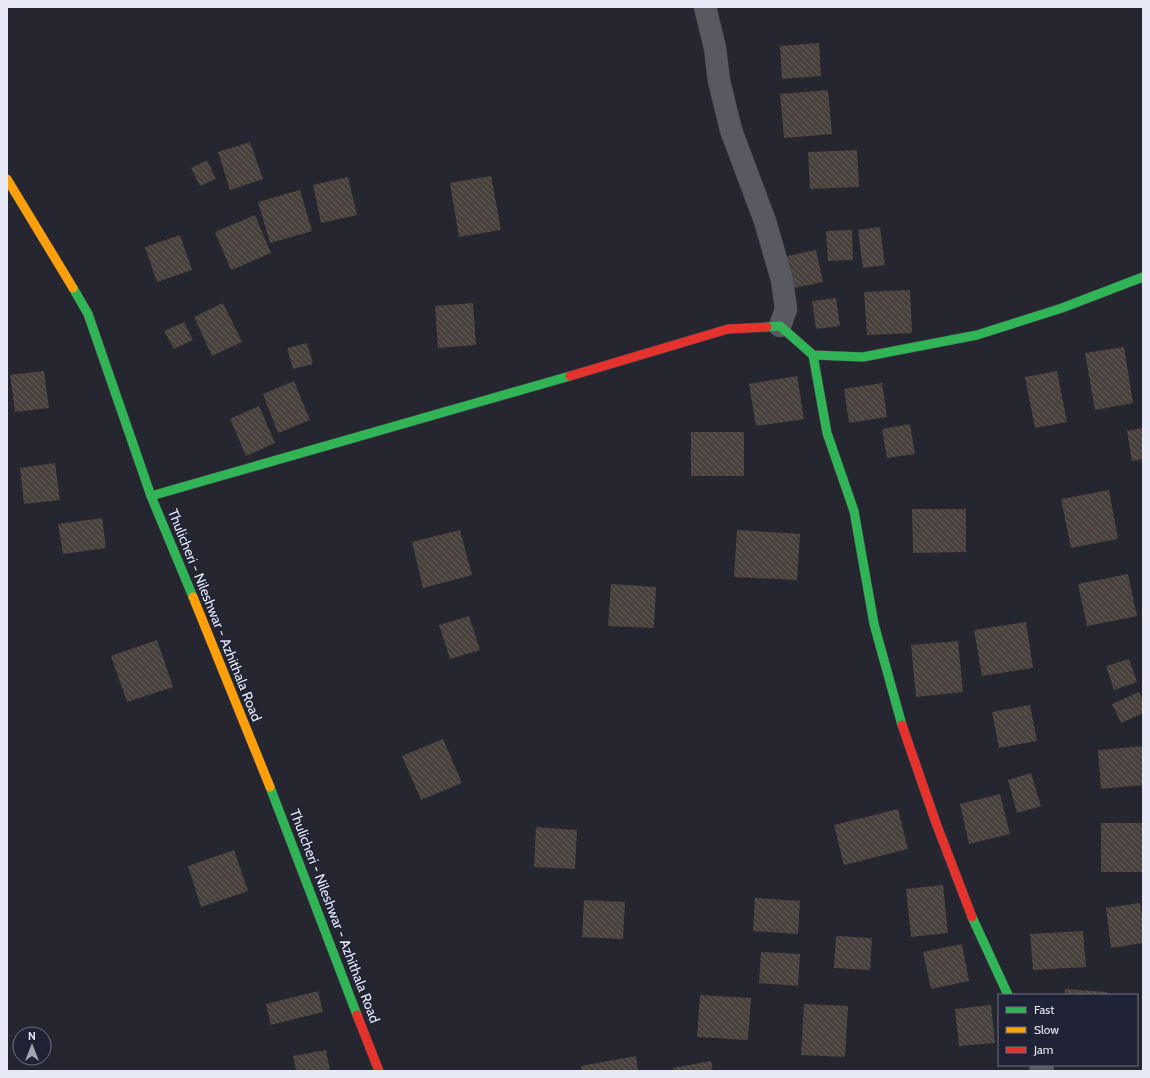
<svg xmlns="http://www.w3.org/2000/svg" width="1150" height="1078" font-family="Cabin,sans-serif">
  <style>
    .building { fill: url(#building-back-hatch) }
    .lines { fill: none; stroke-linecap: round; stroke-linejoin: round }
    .street-casing { stroke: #42444c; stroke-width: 23 }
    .fast-casing { stroke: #42444c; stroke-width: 10 }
    .slow-casing { stroke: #42444c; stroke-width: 10 }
    .jam-casing { stroke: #42444c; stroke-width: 10 }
    .street { stroke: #585961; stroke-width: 22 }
    .fast { stroke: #30b455; stroke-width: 9 }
    .slow { stroke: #ff9f0a; stroke-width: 9 }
    .jam { stroke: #e5322d; stroke-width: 9 }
    .labels { text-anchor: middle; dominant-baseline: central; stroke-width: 3; stroke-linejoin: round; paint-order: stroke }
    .street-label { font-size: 14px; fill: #e7eaf6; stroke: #202335 }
  </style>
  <defs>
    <pattern id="building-back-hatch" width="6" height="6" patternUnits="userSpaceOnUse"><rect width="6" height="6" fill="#48413c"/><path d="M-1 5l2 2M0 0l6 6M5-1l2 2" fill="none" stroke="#625d59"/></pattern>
  </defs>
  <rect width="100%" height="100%" fill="#252630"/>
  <g class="building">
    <polygon points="819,43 821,76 782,79 780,46"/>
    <polygon points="828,90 832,134 784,138 780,94"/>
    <polygon points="250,142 263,179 230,190 218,152"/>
    <polygon points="857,150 859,187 810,189 808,152"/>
    <polygon points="207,160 216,179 200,186 191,168"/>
    <polygon points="491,176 501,230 459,237 450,183"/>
    <polygon points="348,177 357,215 321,223 313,185"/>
    <polygon points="300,190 312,231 270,243 258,202"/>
    <polygon points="255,215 271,253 231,270 215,232"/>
    <polygon points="880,227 885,265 863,268 858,230"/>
    <polygon points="852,230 853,260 828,261 826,231"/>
    <polygon points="180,235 192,270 157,282 145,247"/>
    <polygon points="816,250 823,282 794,288 787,256"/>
    <polygon points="910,290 912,333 867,335 864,292"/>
    <polygon points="836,298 840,326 816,329 812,301"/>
    <polygon points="223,303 242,342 212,356 194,317"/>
    <polygon points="473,303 476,345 438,348 435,306"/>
    <polygon points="184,322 193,340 174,349 164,331"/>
    <polygon points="307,343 313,364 293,369 287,348"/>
    <polygon points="1124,347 1133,403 1095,410 1085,353"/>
    <polygon points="44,371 49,408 15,412 10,375"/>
    <polygon points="1057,371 1067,422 1035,428 1025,377"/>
    <polygon points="797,376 804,419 756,426 749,384"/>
    <polygon points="294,381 310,420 278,433 263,394"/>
    <polygon points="882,383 887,417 849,423 844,389"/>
    <polygon points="259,406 275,443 246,456 230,419"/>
    <polygon points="910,424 915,454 887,458 882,429"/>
    <polygon points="1143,428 1143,459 1132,461 1127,431"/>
    <rect x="691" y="432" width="53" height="44"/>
    <polygon points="55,463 60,500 24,504 20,468"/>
    <polygon points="1109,490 1118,539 1071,548 1061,499"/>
    <polygon points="912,509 966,509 966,552 913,553"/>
    <polygon points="102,518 106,548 63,554 58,524"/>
    <polygon points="460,530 472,575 423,588 412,542"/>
    <polygon points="737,530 800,534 797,580 734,577"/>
    <polygon points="1128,574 1137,616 1087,626 1078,584"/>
    <polygon points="611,584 656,587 654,628 608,626"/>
    <polygon points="469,616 480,650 450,659 439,625"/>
    <polygon points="1026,622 1033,668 982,676 974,630"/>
    <polygon points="157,640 173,687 127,702 111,656"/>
    <polygon points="958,641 963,692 916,697 911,645"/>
    <polygon points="1129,659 1137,682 1114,690 1106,666"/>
    <polygon points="1139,692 1143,701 1143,713 1121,723 1112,704"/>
    <polygon points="1030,705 1037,741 999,748 992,712"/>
    <polygon points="443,739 462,783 421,800 402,756"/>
    <polygon points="1143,746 1143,785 1101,789 1098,750"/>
    <polygon points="1031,773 1041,806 1017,813 1008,780"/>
    <polygon points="1000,794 1010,834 969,844 960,804"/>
    <polygon points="898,809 908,849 844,865 834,825"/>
    <rect x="1101" y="823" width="42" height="49"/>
    <polygon points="536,827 577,830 575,869 534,867"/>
    <polygon points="234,850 248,891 201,907 188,866"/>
    <polygon points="943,885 948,933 911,937 906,889"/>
    <polygon points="755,898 800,901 798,934 753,931"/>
    <polygon points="584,900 625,902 623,939 582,937"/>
    <polygon points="1140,903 1143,921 1143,943 1111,948 1106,908"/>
    <polygon points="1083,931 1086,967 1033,970 1030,934"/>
    <polygon points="836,936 872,938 870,970 834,968"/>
    <polygon points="962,944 969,981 931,989 923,952"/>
    <polygon points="761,952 800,954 798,986 759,983"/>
    <polygon points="1065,989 1107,992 1107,995 1065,995"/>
    <polygon points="318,991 323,1012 271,1025 266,1004"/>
    <polygon points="700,995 751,998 748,1040 697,1037"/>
    <polygon points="804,1004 848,1006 845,1057 801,1055"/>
    <polygon points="991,1005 995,1043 959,1046 955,1009"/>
    <polygon points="326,1050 330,1071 296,1071 293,1056"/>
    <polygon points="636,1056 638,1071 582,1071 581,1066"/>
    <polygon points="711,1061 713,1071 674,1071 673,1068"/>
  </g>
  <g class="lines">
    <defs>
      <g id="street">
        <polyline points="705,7 715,48 719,81 731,130 765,221 782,280 786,309 780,326"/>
        <polyline points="1040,1065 1043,1071"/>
      </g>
      <g id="fast">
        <polyline points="73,288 88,314 151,496 193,597"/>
        <polyline points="767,327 780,326 813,355 863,357 977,335 1062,308 1143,277"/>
        <polyline points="813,355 827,433 854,511 874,624 902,725"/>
        <polyline points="151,496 570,376"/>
        <polyline points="270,787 357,1015"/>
        <polyline points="972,917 1008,995"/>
      </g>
      <g id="slow">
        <polyline points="7,179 73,288"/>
        <polyline points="193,597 270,787"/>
      </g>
      <g id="jam">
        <polyline points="570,376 728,329 767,327"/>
        <polyline points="902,725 936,823 972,917"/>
        <polyline points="357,1015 379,1071"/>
      </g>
    </defs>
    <use href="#street" class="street-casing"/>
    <use href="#fast" class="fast-casing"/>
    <use href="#slow" class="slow-casing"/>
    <use href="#jam" class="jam-casing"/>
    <use href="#street" class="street"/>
    <use href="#fast" class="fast"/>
    <use href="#slow" class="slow"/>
    <use href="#jam" class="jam"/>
  </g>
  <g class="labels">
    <g class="street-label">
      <text transform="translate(215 615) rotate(68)">Thulicheri - Nileshwar - Azhithala Road</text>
      <text transform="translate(335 916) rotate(69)">Thulicheri - Nileshwar - Azhithala Road</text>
    </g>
  </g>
  <rect width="1150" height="1078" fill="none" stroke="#e7eaf6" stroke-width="16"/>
  <rect x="998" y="994" width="140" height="72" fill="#202335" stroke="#707382"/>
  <rect x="1006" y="1007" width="20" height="6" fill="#30b455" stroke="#707382"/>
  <text x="1034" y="1014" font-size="12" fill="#e7eaf6">Fast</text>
  <rect x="1006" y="1027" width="20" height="6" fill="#ff9f0a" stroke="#707382"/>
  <text x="1034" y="1034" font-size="12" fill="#e7eaf6">Slow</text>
  <rect x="1006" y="1047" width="20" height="6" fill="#e5322d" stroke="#707382"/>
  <text x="1034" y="1054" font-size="12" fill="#e7eaf6">Jam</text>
  <g transform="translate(32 1046)"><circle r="19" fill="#202335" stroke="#707382"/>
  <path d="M0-3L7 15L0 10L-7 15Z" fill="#a3a5b1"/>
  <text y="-6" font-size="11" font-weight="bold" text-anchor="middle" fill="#e7eaf6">N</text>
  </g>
</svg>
